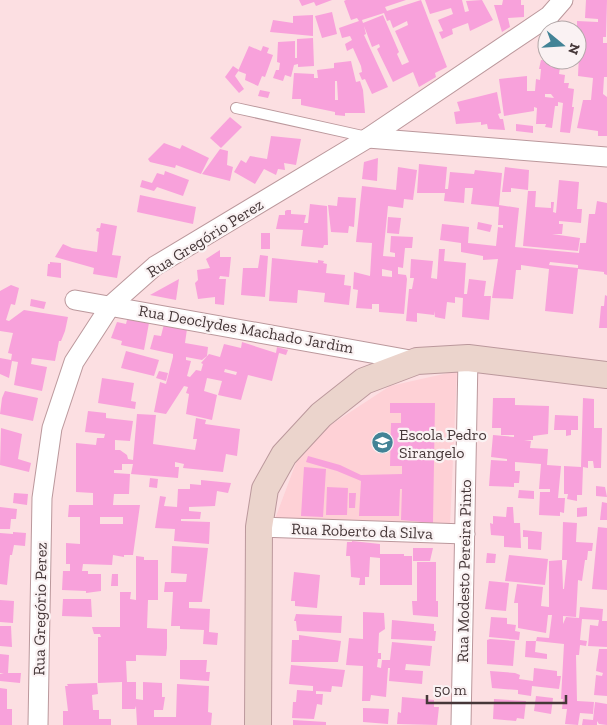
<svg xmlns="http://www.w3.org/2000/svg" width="607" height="725" font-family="'Zilla Slab',serif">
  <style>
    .built { fill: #fed1d6 }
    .building { fill: #f8a1db; fill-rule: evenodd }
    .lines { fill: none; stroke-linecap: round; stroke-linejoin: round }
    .lane-casing { stroke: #bb989c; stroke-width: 12 }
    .street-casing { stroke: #bb989c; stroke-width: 21 }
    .secondary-casing { stroke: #bb989c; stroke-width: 28 }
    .lane { stroke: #fff; stroke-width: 10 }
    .street { stroke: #fff; stroke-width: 19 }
    .secondary { stroke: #ebd4cc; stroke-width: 26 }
    .labels { text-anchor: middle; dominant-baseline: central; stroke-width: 4.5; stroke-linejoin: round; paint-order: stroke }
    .street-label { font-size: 16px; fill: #453738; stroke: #faf2f3 }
    .poi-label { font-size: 16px; fill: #453738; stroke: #faf2f3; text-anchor: start }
  </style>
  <rect width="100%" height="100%" fill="#fcdfe2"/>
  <polygon class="built" points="457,371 450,526 275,519 297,460 329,426 390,386"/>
  <g class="building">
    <polygon points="299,0 332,0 316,6 314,2 302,6"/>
    <path d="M346 0H406L385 7 387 11 421 0 447 67 435 73 436 77 419 87 413 72 393 82 377 49 380 47 379 44 372 47 364 26 366 34 364 35 388 87 372 94 365 79 362 80 359 73 362 72 361 66 353 48 347 51 345 44 352 40 350 36 342 38 339 28 359 21 357 18 351 20 344 1ZM384 13 387 21 390 20 393 28 407 21 408 25 395 31 409 62 402 65 397 54 399 52 383 15 363 23 362 20Z"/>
    <polygon points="425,0 462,0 465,12 469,11 466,1 482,0 493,20 470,31 468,23 452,29 453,34 442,39 439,32 443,31 438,20 453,14 451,8 430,14"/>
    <polygon points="503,0 521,0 521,5 524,5 524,17 508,18 510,27 502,32 494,5 502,5"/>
    <polygon points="586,0 607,0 606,37 603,37 603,43 607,43 607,77 604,77 603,94 607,97 607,136 598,136 598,131 577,128 583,100 591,100 593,78 578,76 579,54 577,54 577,21 598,22 598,19 585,18"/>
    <polygon points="332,12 337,34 322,38 315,16"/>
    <polygon points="313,15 313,36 270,32 273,20 293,23 293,16"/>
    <polygon points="313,38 314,66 298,67 298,64 294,65 291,77 285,75 283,81 273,78 276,70 279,70 280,63 277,62 278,42 295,41 295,58 297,58 297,39"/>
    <polygon points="547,40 547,53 541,53 539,45"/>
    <polygon points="249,46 261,51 263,46 269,48 267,53 273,55 265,77 262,76 258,86 245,80 246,74 238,71"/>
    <path d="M541 60 561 61 559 74 565 75 564 83H569L568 88 574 89 572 107H574L570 133 560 132 563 103 558 102V106H555L552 128 545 127 546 124H536L537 108 534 107V111L504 116 499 79 527 76V91H535L536 79 540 80 541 69H539ZM545 94H551L554 98 545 97Z"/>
    <path d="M351 61 356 82 360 81 363 90 365 113H345V116L335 115V112L301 105V99H292L294 73 314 74V78H318L317 70 334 68V63ZM335 81H337L338 100H335Z"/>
    <polygon points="233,66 239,70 235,76 244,89 239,93 225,77"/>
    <polygon points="260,90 270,92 268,98 258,96"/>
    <polygon points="497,92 501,113 498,114 500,119 503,119 505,130 488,129 487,124 481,125 481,122 456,124 454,112 460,111 457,102"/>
    <polygon points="230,117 242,127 221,148 210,138"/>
    <polygon points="516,124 533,126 533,133 516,131"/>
    <polygon points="271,136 301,139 296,165 284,163 285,170 278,169 276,175 264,169 255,184 234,172 241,160 246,163 250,156 267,159"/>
    <polygon points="164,143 180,149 182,145 209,158 201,174 176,165 175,168 150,162 148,159"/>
    <polygon points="220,149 228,151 227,165 233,167 230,181 202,174"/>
    <polygon points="378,158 377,181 362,179 364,162"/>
    <path d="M419 164 447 167 445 189H448L450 172 474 174 475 170 502 173 499 205 519 208 515 247 579 253 580 243H586L589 214H595L597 201 607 203V275L604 274V272L578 269 573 314 545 311 549 269 521 265V270H516L513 299 492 298 498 259 483 260V256L461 252V243L440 240 442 224 469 227 468 243 496 246 498 227 503 228V225H498L499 207 471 204 473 188H465L464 203 444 201 445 193H417ZM550 262 578 265V268L549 265Z"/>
    <path d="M398 167 417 170 413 200 404 199 403 208 388 206 383 256 395 257V253L390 252 391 236 413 237 412 248H405L403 268 398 267V274L406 275 407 279 404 314 379 312V304H372V309L356 308 358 290 353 289 354 272 370 276 372 243 356 242 362 186 396 190ZM382 269 392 271V277L382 276Z"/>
    <polygon points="505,167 529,170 528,190 511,188 511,192 502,192"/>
    <polygon points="165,171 189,180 183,196 157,187 154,191 140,187 142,180 152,183 157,173 164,175"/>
    <polygon points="559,180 579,182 577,209 582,209 581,223 559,221 559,224 563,224 562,234 552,234 580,238 578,251 523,246 528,191 536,191 535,207 551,208 551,202 554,202 553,212 556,213"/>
    <polygon points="140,195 196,207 193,224 137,212"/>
    <polygon points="338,197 356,198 354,227 349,226 348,233 331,232 328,205 337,206"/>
    <polygon points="310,204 327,206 328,245 324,245 323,248 301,246 303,230 276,229 279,215 285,215 285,211 287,210 291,210 291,214 306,215 304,223 308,223"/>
    <polygon points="388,217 401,218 399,234 387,233"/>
    <polygon points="478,222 492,225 490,232 477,229"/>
    <polygon points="101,223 117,226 112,255 121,256 117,278 93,274 94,268 55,257 63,244 72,248 97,252 99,232 96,231 97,228 100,228"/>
    <rect x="261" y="233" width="9" height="16"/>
    <polygon points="439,249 445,249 444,261 466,263 464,294 467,294 469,279 486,281 484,296 491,296 489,320 462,317 463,298 455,297 455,303 447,302 445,319 435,317 434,311 434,315 417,313 417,322 406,321 409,289 412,289 414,278 410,278 411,259 433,261 431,278 437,279"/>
    <polygon points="220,250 220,257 231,257 229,277 220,276 219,279 226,279 224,305 215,304 215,297 198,299 195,283 198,280 197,270 210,268 206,259"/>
    <polygon points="260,255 268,256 265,297 241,295 243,268 258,268"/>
    <polygon points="272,258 318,263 318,260 324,261 323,263 327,264 326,273 345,275 344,285 351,286 349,305 324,302 325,293 298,290 297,303 269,301"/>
    <polygon points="50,262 61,263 61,278 47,276 48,264 50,264"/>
    <polygon points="179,279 176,300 150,295"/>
    <polygon points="11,285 19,288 15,305 11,304 6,320 9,321 24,310 68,317 65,331 61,341 59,341 55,361 32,358 31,364 47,367 42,391 14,385 18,362 12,361 9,378 0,374 0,358 11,360 12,354 8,353 13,333 0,331 0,291"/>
    <polygon points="605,295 607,296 607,328 599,328 601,306 604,306"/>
    <polygon points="31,299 46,302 44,309 30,306"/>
    <polygon points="130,319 149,323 144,350 121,345 122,341 111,338 117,322 126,324 127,320"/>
    <path d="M164 324 187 329 185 343 208 347 207 356 202 360 186 357V360L191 361 187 376 190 377 196 370 201 371 203 364 201 363 209 354 220 357 224 344 241 348 242 342 276 353 277 347 288 350 286 355 279 353 272 381 248 375 241 400 218 395 222 381 207 378 204 391 217 395 212 420 186 414 189 394 186 393 188 387 184 386 166 414 154 412 160 382 166 384 173 357V354L150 349 154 335 161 336ZM225 369 237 372 236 375 224 372Z"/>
    <polygon points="126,351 159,360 154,376 121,368"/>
    <polygon points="159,371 168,373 166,381 156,378"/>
    <polygon points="102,378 134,383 131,401 136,402 135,409 98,403"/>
    <polygon points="5,391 38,398 33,421 0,414 2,398"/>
    <polygon points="493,398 515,398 515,405 549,406 548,434 533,436 533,440 524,440 531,441 530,448 548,449 547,465 561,466 558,498 565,498 564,513 560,512 560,516 539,515 540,492 550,492 550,489 539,489 541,464 515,462 515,471 520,471 519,483 514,483 514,487 489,486 491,460 507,461 507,459 491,457 493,435 514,437 514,435 501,435 501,428 492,428"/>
    <polygon points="583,398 594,399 594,428 602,428 601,468 594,468 593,461 588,461 588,468 583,467 582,495 577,495 577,501 567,499 568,494 564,494 564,466 581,467"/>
    <polygon points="390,403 435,403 433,523 401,520 402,489 400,489 399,516 359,516 361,481 337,471 306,462 308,456 340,465 361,475 402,474 402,466 390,466 391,423 401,423 401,413 390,413"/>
    <path d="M88 411 106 413V418L133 421 130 441 115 440V450H120L127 455 128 459 133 460 137 414 156 415 153 444 195 450 197 439H193L196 418 206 420 205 424 240 429 237 456 226 454 223 472 183 468 184 464 175 462V467H179L178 478 131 474 133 464H122V470H114V473L130 474 129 494H114L113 505H140L133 555H124V557L113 555 112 565 83 564 82 571H88V574H101V591L86 593V591L62 590 63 571H70V564H66V543L80 544V517H68L69 505H93V493L76 492V443L96 445 97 438H104L105 434 85 432ZM100 517H123V524H100Z"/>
    <polygon points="555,415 578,416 578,430 571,430 571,435 566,436 566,430 554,430"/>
    <polygon points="1,428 22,434 18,459 31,463 29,472 0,465"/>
    <polygon points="304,467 326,469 323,517 301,516"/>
    <polygon points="150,478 158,479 157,488 149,487"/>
    <polygon points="201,480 231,483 228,493 217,491 215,506 189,507 189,511 201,512 200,519 181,519 181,521 210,522 209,544 174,541 175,529 155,528 160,496 166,497 164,506 177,507 178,489 190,489 190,484 201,485"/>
    <polygon points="596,486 605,487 607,497 596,496"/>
    <polygon points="327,487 348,488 347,515 326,515"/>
    <polygon points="519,490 534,491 534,499 518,498"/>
    <polygon points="14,493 28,494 27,505 13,503"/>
    <polygon points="349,493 356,493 355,508 349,508"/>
    <polygon points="602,502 607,503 607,520 600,520"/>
    <polygon points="0,507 17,509 16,519 11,519 10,529 0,529"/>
    <polygon points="507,507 513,507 514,523 520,523 521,548 504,547 504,536 491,535 490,523 493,524 493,516 506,517"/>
    <polygon points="587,507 587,516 577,517 577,508"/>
    <path d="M563 522 577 523 576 542 593 543 592 551H588L587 560H585L582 581 578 580 576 617 563 616V624L566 617 579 618 580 607 603 609 602 621H607V647L588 646 590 625 598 626 599 620 582 619 580 640 587 641 586 646 580 645 579 655H576L577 701 594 702 593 714 580 713 578 725 565 724 567 709H562L563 699H561L564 644 536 641 537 637 549 638 552 615H548L546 633 518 628V603H514L517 584 543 587 541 606 549 607V561L562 560ZM562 560H567L564 589H563Z"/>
    <polygon points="598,527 607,528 607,590 592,589"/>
    <polygon points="523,530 542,532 541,550 528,549 528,537 523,537"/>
    <polygon points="13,532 26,533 25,546 14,545 12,555 10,555 7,585 0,584 0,533 13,534"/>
    <polygon points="352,541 380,544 380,554 404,554 404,556 412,556 412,585 380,585 380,558 370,557 369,577 365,577 365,585 359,585 360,578 351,577 350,556 346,556 347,542 352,542"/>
    <polygon points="172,546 208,548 202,602 189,602 189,608 210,609 209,632 218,633 217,645 203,644 204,630 180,629 180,626 171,626 173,592 164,592 165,582 186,582 187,574 171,573"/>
    <polygon points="413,548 433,548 430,561 413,561"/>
    <polygon points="487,553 496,554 495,563 486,563"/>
    <polygon points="509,555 548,559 545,585 505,581"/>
    <polygon points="136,556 144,557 144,560 158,560 158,600 148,600 147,628 167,629 167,648 166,656 136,655 136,661 126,661 127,682 136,682 136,699 143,700 143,682 162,683 162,697 165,697 163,710 154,710 154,717 176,717 177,684 209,686 208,712 212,713 211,725 137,725 136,706 135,709 122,709 122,682 98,683 98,637 101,637 100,634 94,634 92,627 120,627 120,592 131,592 130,599 136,600"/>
    <polygon points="417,562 436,562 436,601 438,601 438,617 413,615 412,601 417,601"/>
    <polygon points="294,572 320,575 317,608 295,606 295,601 291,601"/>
    <polygon points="112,574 118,574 118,586 111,586"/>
    <polygon points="489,581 509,583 506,611 485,609"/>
    <polygon points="63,599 91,599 92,617 62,616"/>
    <polygon points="0,600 14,601 13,623 0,622"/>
    <polygon points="363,612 384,613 385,629 379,633 378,653 381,653 381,659 378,659 377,667 381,668 382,660 390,660 392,642 432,646 430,666 406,664 405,670 423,671 422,684 389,681 390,668 388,668 386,697 371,695 370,701 362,701 363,666 346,665 349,638 363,639"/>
    <polygon points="296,614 342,616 341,633 297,631 296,621 294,621"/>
    <polygon points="491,617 507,618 507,624 516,625 515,631 520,632 519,640 489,637"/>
    <polygon points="392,620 434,624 434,631 436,631 435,641 391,639"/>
    <polygon points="0,626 11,626 12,647 0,646"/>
    <polygon points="299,635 341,641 338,662 291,662 292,640 299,640"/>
    <polygon points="490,639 515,641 513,666 487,664 487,640"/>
    <polygon points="526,641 536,641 535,652 547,654 547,659 525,657"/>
    <polygon points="599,649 607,649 607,696 594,695 596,675 602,676 603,673 596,671"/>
    <polygon points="0,654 9,655 8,673 21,673 20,683 0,681 0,674 4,674 0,673"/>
    <polygon points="180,660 207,660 206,672 210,672 209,681 180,679"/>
    <polygon points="291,665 345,670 342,687 332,686 331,692 316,691 316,694 323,694 322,705 317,704 314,719 292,718 293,702 296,702 297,690 313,691 313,686 289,684"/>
    <polygon points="534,668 557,671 557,676 561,676 559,689 532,686 531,696 518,694 518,690 492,688 490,671 515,673 520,675 519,679 533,681"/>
    <polygon points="97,683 98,694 92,695 93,710 99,710 99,719 111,719 111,725 63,725 63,711 68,711 65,686 68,686 67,684"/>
    <polygon points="0,688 7,689 7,709 12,709 12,725 0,725"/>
    <polygon points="536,696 553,698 551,714 534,711"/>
    <polygon points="402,697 434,700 434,707 439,707 437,725 397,724 398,712 401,713"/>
    <polygon points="494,699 526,701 524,719 517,718 516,721 493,719"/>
    <polygon points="595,702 607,704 607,725 599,724 597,721 597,725 582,725 583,719 593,720"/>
    <polygon points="363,708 389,709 388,724 363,722"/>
    <polygon points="293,720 326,722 326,725 293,725"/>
  </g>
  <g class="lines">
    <defs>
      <polyline id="lane" points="236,108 367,137"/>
      <g id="street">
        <polyline points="368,138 607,157"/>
        <polyline points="75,300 416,361"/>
        <polyline points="259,527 465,534"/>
        <polyline points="38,725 42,498 52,428 74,362 111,305 155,266 368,138 549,16 563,0"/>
        <polyline points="461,725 468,358"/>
      </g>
      <polyline id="secondary" points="258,725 259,527 265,489 284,455 321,415 364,381 417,361 468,358 607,375"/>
    </defs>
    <use href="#lane" class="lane-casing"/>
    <use href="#street" class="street-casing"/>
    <use href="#secondary" class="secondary-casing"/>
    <use href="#lane" class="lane"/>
    <use href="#street" class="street"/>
    <use href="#secondary" class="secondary"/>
  </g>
  <defs>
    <symbol id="school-disc" viewBox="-11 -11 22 22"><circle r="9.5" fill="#428396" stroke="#faf2f3"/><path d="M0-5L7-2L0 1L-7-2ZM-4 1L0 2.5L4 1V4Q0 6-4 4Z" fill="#fff"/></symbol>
  </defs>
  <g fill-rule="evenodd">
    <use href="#school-disc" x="370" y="430" width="25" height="25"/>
  </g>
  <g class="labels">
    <g class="street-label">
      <text transform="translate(205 238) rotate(-32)">Rua Gregório Perez</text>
      <text transform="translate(246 329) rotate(10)">Rua Deoclydes Machado Jardim</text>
      <text transform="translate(362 531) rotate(2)">Rua Roberto da Silva</text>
      <text transform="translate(464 571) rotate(-89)">Rua Modesto Pereira Pinto</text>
      <text transform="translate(40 609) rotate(-89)">Rua Gregório Perez</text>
    </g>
    <g class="poi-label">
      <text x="399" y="434">Escola Pedro<tspan x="399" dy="18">Sirangelo</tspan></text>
    </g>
  </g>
  <g transform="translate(562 45) rotate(108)"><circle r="24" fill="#faf2f3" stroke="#b2a7a8"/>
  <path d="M0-4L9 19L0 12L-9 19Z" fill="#428396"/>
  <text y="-8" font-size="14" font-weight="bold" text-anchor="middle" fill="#453738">N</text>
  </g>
  <path d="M427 695v8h139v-8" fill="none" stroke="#453738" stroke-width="2.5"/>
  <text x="434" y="695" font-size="15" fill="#453738" stroke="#faf2f3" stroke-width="4" paint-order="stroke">50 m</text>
</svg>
